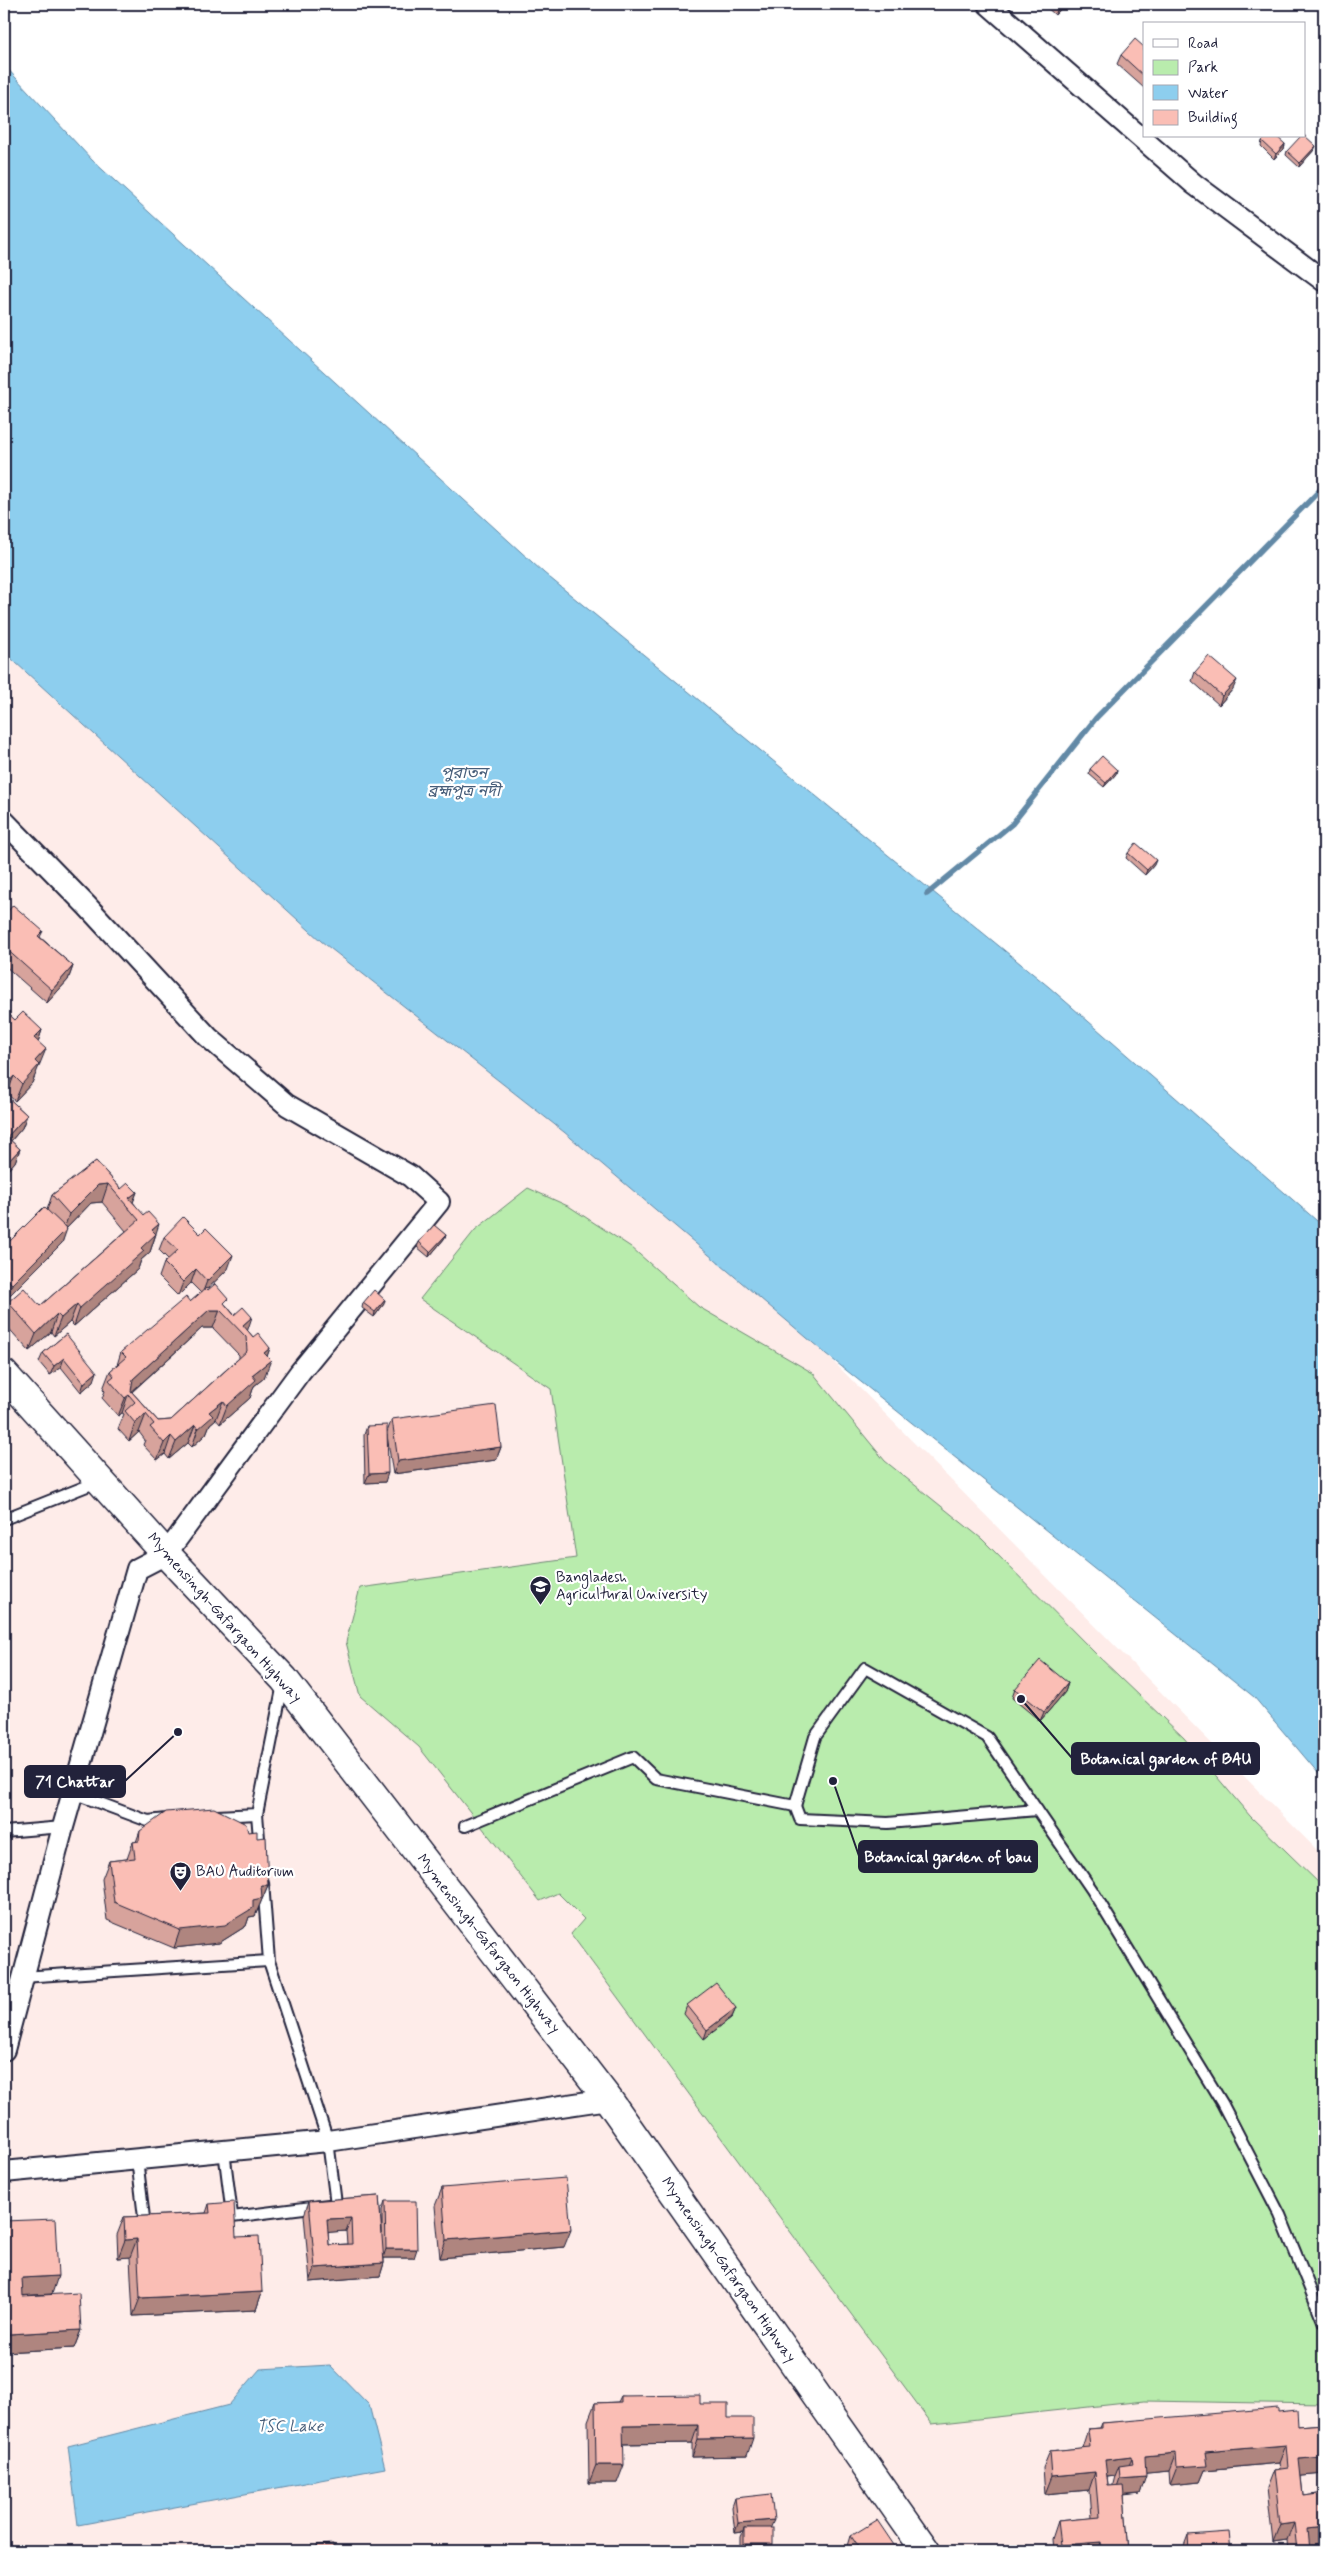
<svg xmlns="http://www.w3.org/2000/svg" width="1328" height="2555" font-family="Mynerve,'Noto Sans Bengali',sans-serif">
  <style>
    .built { fill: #feece9 }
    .green { fill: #b9ecad; stroke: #6e8774 }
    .water { fill: #8dceee; stroke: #6289a6 }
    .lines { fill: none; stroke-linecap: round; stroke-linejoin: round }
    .stream { stroke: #6289a6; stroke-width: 5.5 }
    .service-casing { stroke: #22223b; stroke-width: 14 }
    .minor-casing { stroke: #22223b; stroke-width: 24 }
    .secondary-casing { stroke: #22223b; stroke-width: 31 }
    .service { stroke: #fff; stroke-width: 10 }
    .minor { stroke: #fff; stroke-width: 20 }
    .secondary { stroke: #fff; stroke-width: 28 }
    .wall { fill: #d7a39c; stroke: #22223b; fill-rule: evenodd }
    .shaded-wall { fill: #af857f; stroke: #22223b }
    .building { fill: #fabeb5; stroke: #22223b; fill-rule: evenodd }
    .labels { text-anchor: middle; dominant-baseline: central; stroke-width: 4.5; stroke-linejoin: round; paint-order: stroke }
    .poi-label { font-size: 15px; fill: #22223b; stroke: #fff; text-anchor: start }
    .street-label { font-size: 15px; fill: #22223b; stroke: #fff }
    .water-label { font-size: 16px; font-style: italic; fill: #475e7a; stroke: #fff }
    .leader { fill: none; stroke: #22223b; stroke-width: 2 }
    .callout-dot { fill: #22223b; stroke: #fff; stroke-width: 2 }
    .callout { fill: #22223b; stroke: #22223b; stroke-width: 2 }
    .callout-label { font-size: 16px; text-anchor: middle; font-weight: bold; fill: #fff }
  </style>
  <rect width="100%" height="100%" fill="#fff"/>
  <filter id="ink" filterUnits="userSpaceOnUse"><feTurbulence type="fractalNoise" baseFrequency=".02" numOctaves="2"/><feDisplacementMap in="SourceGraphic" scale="10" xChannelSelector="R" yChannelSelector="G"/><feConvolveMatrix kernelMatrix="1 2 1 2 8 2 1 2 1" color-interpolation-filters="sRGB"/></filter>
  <g filter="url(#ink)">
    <polygon class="built" points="4,652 321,941 564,1132 826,1354 1324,1857 1324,2551 4,2551"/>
    <polygon class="green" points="528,1188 570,1207 631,1247 699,1307 813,1373 885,1461 982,1539 1098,1656 1184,1738 1250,1816 1324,1888 1324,2404 1144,2401 932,2424 571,1934 584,1919 558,1893 540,1901 419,1747 360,1696 346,1642 360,1588 576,1558 551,1389 420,1299 475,1230"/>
    <g class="water">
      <polygon points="4,65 92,160 544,573 1049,987 1324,1227 1324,1780 1254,1697 826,1354 564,1132 321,941 4,652"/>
      <polygon points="330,2365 369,2405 385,2468 78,2525 68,2446 229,2405 260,2369"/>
    </g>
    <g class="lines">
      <polyline class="stream" points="927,894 1012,824 1096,718 1324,486"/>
      <defs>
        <g id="service">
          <polyline points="4,1519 97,1482"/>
          <polyline points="73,1793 148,1821 167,1819"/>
          <polyline points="795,1806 800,1819 888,1823 1037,1810"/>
          <polyline points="257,1814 260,1850"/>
          <polyline points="217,1816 257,1814 283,1684"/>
          <polyline points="465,1826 633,1757 656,1779 795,1806 815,1737 865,1668 987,1737 1092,1890 1222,2103 1280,2215 1324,2323"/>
          <polyline points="4,1832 63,1827"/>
          <polyline points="22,1977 269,1961"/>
          <polyline points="224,2151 232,2215"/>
          <polyline points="137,2159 145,2226 147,2225"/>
          <polyline points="232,2217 336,2204 328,2141 269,1961 263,1882"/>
        </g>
        <g id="minor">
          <polyline points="988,4 1194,184 1324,281"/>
          <polyline points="4,821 87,906 208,1037 287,1105 410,1176 439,1202 300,1372 166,1554 137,1569 63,1827 4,2050"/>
          <polyline points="4,2172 328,2141 608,2099"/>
        </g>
        <polyline id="secondary" points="4,1374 166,1554 284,1679 608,2099 926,2551"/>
      </defs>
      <use href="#service" class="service-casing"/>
      <use href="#minor" class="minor-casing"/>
      <use href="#secondary" class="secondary-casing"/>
      <use href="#service" class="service"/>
      <use href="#minor" class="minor"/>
      <use href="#secondary" class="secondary"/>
    </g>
    <g class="wall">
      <polygon points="1043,4 1065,4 1055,15"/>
      <polygon points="1144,47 1144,88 1117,64 1121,55"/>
      <polygon points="1262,141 1285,144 1284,149 1274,159 1261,146"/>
      <polygon points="1316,146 1314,150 1299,167 1286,155 1287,151"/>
      <polygon points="1195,672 1233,689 1219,705 1192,681"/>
      <polygon points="1090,769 1116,774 1104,787 1089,774"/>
      <polygon points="1128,853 1154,865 1145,875 1126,858"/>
      <polygon points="4,916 43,931 40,937 73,966 68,980 47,1003 4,965"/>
      <polygon points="4,1003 7,1006 5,1011 15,1020 42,1030 38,1042 39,1067 37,1069 32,1083 15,1101 7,1094 6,1096 27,1115 22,1128 11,1141 20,1149 15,1162 4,1174"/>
      <polygon points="96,1161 121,1189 137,1192 133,1202 156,1234 150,1252 141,1260 138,1269 74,1326 70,1322 54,1336 51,1332 29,1351 4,1323 4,1313 8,1302 40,1306 126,1231 102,1202 91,1203 66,1229 62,1243 7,1298 4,1294 4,1235 10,1241 47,1210 52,1195"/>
      <polygon points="446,1235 444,1239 429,1257 417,1247 419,1242"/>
      <path d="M164 1237 228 1269 207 1289 226 1305 253 1337 270 1348 267 1356 264 1378 254 1386 250 1398 220 1424 216 1419 210 1424 206 1434 192 1447 188 1443 169 1459 165 1454 157 1460 143 1445 145 1440 139 1432 129 1441 118 1429 124 1414 122 1413 118 1416 102 1398 105 1391 103 1389 110 1371 117 1365 121 1352 190 1302 201 1293 191 1283 178 1296 159 1277 164 1263 168 1259 159 1250ZM202 1328H213L239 1355V1358L171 1420 158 1421 132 1392Z"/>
      <polygon points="363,1303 384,1304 374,1317 362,1308"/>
      <polygon points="66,1334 94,1381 81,1392 61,1367 50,1375 39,1362 43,1353"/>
      <polygon points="392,1419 501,1447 496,1460 393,1474 387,1435 385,1482 365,1483 364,1435 367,1426 387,1432"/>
      <polygon points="1068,1683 1065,1692 1040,1721 1012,1698 1015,1689"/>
      <polygon points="140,1831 248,1832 257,1838 268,1885 255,1916 249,1917 246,1926 219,1943 174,1948 107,1920 102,1879 109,1861 127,1859 133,1842 136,1842"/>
      <polygon points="687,2005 736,2008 732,2017 704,2039 684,2014"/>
      <polygon points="442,2188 564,2247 440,2258 435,2206"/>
      <path d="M379 2196 382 2234V2210L385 2201 414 2258H384V2263L380 2276 310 2282 304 2215 309 2201ZM346 2231 347 2244 329 2245 328 2232Z"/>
      <polygon points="209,2204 236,2237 262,2292 256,2310 133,2316 130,2257 118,2258 117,2235 124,2217 206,2213"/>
      <polygon points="4,2221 52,2294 23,2296 81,2330 74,2348 4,2352"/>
      <polygon points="621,2396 700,2404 728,2418 747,2456 692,2457 692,2443 623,2444 617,2483 589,2483 588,2421 595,2403 618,2402"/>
      <path d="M1278 2412 1298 2426 1324 2424V2474L1301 2476 1303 2496 1324 2493V2544L1309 2546V2551H1288L1287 2541 1273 2543 1267 2488 1274 2470 1280 2469 1279 2463 1205 2470 1200 2482 1170 2485 1169 2471 1146 2473 1140 2494 1124 2496 1129 2551H1053L1052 2539 1058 2521 1091 2518 1089 2490 1045 2494 1043 2468 1050 2451 1082 2448 1088 2429 1100 2428 1102 2423ZM1115 2476 1113 2484V2486H1108L1107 2477Z"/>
      <polygon points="735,2498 771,2528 770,2551 741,2551 741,2537 743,2532 735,2533 732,2507"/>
      <polygon points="1188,2535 1231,2551 1182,2551"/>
      <polygon points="851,2536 898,2551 852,2551 848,2546"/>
    </g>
    <g class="shaded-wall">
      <polygon points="1060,4 1065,4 1055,15 1059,6"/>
      <polygon points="1285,144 1284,149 1274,159 1276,154"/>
      <polygon points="1316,146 1314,150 1299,167 1300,163"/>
      <polygon points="1237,680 1233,689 1219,705 1222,696"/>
      <polygon points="1117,770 1116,774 1104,787 1106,783"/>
      <polygon points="1156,860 1154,865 1145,875 1147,870"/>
      <polygon points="73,966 68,980 47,1003 52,990"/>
      <polygon points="42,1030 36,1048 34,1038"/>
      <polygon points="46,1049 32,1083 15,1101 22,1084 35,1061"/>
      <polygon points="14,1076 7,1094 4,1098 4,1095 9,1082"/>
      <polygon points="27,1115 22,1128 4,1149 7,1137"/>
      <polygon points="20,1149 15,1162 4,1174 4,1166"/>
      <polygon points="108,1184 102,1202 91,1203 63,1232 69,1214 98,1185"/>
      <polygon points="137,1192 130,1210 129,1198"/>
      <polygon points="159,1224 150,1252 141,1260 138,1269 74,1326 80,1308 141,1248 152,1230"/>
      <polygon points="67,1229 62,1243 7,1298 12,1284"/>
      <polygon points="446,1235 444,1239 429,1257 430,1252"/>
      <polygon points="233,1255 228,1269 202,1294 207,1281"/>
      <polygon points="196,1269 191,1283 178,1296 183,1282"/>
      <polygon points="385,1300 384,1304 374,1317 375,1312"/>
      <polygon points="77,1304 70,1322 54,1336 61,1318"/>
      <polygon points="209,1310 220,1310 213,1328 202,1328 128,1395 122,1413 118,1416 133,1379"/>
      <polygon points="57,1314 51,1332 29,1351 36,1334"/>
      <polygon points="252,1317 246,1335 243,1325"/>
      <polygon points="270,1348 264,1365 264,1353"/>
      <polygon points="64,1358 61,1367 50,1375 54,1366"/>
      <polygon points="271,1360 264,1378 254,1386 250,1398 220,1424 227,1406 252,1375"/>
      <polygon points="97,1372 94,1381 81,1392 84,1383"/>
      <polygon points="223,1401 216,1419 210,1424 206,1434 192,1447 198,1429 209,1412"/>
      <polygon points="146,1414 139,1432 129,1441 135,1423"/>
      <polygon points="195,1425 188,1443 169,1459 176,1442"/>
      <polygon points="171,1436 165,1454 157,1460 164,1443"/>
      <polygon points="501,1447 496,1460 393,1474 398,1461"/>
      <polygon points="388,1473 385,1482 365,1483 369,1474"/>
      <polygon points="1068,1683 1065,1692 1040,1721 1044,1712"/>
      <polygon points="261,1885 268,1885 255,1916 249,1917 246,1926 219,1943 174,1948 180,1930 253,1900"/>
      <polygon points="736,2008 732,2017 704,2039 707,2030"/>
      <polygon points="351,2218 346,2231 322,2233 327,2219"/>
      <polygon points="571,2230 564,2247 440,2258 446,2240"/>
      <polygon points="137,2239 130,2257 118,2258 125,2240"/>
      <polygon points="386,2249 417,2249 414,2258 383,2258"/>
      <polygon points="384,2263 380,2276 310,2282 315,2268"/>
      <polygon points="58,2276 52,2294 15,2296 22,2278"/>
      <polygon points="262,2292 256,2310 133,2316 140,2298"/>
      <polygon points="81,2330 74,2348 4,2352 4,2348 9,2334"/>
      <polygon points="698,2425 692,2443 616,2444 623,2426"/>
      <polygon points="753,2438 747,2456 692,2457 698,2439"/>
      <polygon points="1286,2445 1279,2463 1205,2470 1200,2482 1170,2485 1177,2467 1205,2452"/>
      <polygon points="1176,2453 1169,2471 1138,2474 1145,2456"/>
      <polygon points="1132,2457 1126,2475 1119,2466 1115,2476 1099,2478 1105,2460"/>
      <polygon points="1324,2457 1324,2474 1292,2477 1299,2459"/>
      <polygon points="596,2465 624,2465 617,2483 589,2483"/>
      <polygon points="1095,2472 1089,2490 1045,2494 1052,2476"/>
      <polygon points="1146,2476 1140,2494 1114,2496 1120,2478"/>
      <polygon points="774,2520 770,2529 744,2528 743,2532 735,2533 738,2523"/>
      <polygon points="1294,2523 1287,2541 1273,2543 1280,2525"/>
      <polygon points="1324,2527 1324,2544 1300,2547 1307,2529"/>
      <polygon points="1101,2542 1098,2551 1059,2551 1061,2545"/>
      <polygon points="744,2544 773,2544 770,2551 741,2551"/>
    </g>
    <g class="building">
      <polygon points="1135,39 1144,47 1144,76 1121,55"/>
      <polygon points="1304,135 1316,146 1300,163 1287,151 1301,136 1304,136"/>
      <polygon points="1267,136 1276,136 1285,144 1276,154 1262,141"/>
      <polygon points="1209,656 1237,680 1222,696 1195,672"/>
      <polygon points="1102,756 1117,770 1106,783 1090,769"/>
      <polygon points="1136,843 1156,860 1147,870 1128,853"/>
      <polygon points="13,905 43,931 38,936 73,966 52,990 4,947 4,916"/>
      <polygon points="4,1003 7,1006 4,1009"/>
      <polygon points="4,1010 15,1020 23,1012 42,1030 34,1038 46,1049 35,1061 39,1065 22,1084 14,1076 9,1082 4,1077"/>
      <polygon points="4,1094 27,1115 7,1137 20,1149 4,1166"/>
      <polygon points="96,1161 121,1189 128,1183 137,1192 129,1198 144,1215 148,1212 159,1224 152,1230 156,1234 141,1248 144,1251 80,1308 77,1304 61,1318 57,1314 36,1334 8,1302 24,1288 40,1306 139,1220 108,1184 98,1185 69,1214 52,1195"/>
      <polygon points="44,1207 67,1229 12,1284 4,1276 4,1235 10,1241"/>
      <polygon points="183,1217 200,1234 206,1228 233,1255 207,1281 196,1269 183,1282 164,1263 178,1250 164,1237"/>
      <polygon points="434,1225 446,1235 430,1252 419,1242"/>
      <path d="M215 1284 228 1299 224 1303 234 1315 243 1307 252 1317 243 1325 253 1337 258 1333 270 1348 264 1353 271 1360 252 1375 256 1380 227 1406 223 1401 209 1412 213 1416 198 1429 195 1425 176 1442 171 1436 164 1443 150 1427 154 1424 146 1414 135 1423 125 1411 135 1402 129 1395 125 1398 109 1380 114 1376 110 1371 126 1357 121 1352 186 1297 190 1302 206 1288 208 1290ZM209 1310H220L246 1337 247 1351 171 1420 158 1421 131 1391 133 1379Z"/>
      <polygon points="374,1290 385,1300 375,1312 363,1303"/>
      <polygon points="66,1334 97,1372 84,1383 64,1358 54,1366 43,1353"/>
      <polygon points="496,1405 501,1447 398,1461 392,1419"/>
      <polygon points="387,1425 388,1473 369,1474 367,1426"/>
      <polygon points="1040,1660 1068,1683 1044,1712 1015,1689"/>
      <polygon points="214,1808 246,1824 248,1832 257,1831 257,1838 266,1837 268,1885 261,1885 262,1898 253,1900 253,1908 225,1925 180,1930 114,1902 109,1861 135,1858 133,1842 139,1841 140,1831 166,1812"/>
      <polygon points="716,1983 736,2008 707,2030 687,2005"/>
      <polygon points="566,2178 571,2230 446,2240 442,2188"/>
      <path d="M379 2196 384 2263 315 2268 309 2201ZM351 2218 352 2244 329 2245 327 2219Z"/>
      <polygon points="385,2201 416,2201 417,2249 386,2249"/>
      <polygon points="234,2202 236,2237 259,2236 262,2292 140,2298 137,2239 125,2240 124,2217 210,2213 209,2204"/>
      <polygon points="55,2219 58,2276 22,2278 23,2296 79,2293 81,2330 9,2334 6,2279 4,2279 4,2221"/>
      <polygon points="700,2395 700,2404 728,2404 728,2418 753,2418 753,2438 698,2439 698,2425 623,2426 624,2465 596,2465 595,2403 621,2402 621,2396"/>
      <polygon points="1278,2408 1278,2412 1297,2410 1298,2426 1324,2424 1324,2457 1299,2459 1303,2496 1324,2493 1324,2527 1307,2529 1309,2551 1297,2551 1294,2523 1280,2525 1274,2470 1288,2468 1286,2445 1205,2452 1207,2465 1177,2467 1176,2453 1145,2456 1146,2476 1120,2478 1119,2466 1133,2464 1132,2457 1105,2460 1108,2486 1123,2485 1129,2551 1102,2551 1101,2542 1061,2545 1058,2521 1099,2517 1095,2472 1052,2476 1050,2451 1090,2447 1088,2429 1102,2428 1102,2423"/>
      <polygon points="771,2494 774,2520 738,2523 735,2498"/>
      <polygon points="877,2520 898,2551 861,2551 851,2536"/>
      <rect x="744" y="2528" width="29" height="16"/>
      <polygon points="1229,2532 1231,2551 1189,2551 1188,2535"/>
      <polygon points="333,2544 333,2551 317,2551 317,2545"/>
    </g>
  </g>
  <defs>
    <symbol id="university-pin" viewBox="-11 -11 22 30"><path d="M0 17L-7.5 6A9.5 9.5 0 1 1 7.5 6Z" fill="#22223b" stroke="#fff"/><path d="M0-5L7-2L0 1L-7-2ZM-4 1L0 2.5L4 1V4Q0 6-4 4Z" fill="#fff"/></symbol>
    <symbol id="theatre-pin" viewBox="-11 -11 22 30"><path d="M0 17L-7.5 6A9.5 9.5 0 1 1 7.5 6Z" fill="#22223b" stroke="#fff"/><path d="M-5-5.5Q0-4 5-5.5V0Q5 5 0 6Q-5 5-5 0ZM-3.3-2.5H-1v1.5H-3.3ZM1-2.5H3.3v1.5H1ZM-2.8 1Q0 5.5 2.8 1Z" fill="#fff"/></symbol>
  </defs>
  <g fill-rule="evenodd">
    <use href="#university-pin" x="528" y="1574" width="25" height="34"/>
    <use href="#theatre-pin" x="168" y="1860" width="25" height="34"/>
  </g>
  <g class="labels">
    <g class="poi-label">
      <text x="556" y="1578">Bangladesh<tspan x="556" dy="17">Agricultural University</tspan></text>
      <text x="196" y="1872">BAU Auditorium</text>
    </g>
    <g class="street-label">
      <text transform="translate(224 1618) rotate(48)">Mymensingh-Gafargaon Highway</text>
      <text transform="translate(488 1944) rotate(52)">Mymensingh-Gafargaon Highway</text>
      <text transform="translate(728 2270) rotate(55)">Mymensingh-Gafargaon Highway</text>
    </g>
    <g class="water-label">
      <text x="464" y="773">পুরাতন<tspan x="464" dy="18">ব্রহ্মপুত্র নদী</tspan></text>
      <text x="290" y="2426">TSC Lake</text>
    </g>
  </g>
  <path class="leader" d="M1021 1699L1072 1758M178 1732L125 1781M833 1781L859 1856"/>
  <g class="callout-dot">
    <circle cx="1021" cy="1699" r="5"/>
    <circle cx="178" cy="1732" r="5"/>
    <circle cx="833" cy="1781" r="5"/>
  </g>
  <g class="callout">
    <rect x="1072" y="1743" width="187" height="31" rx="5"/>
    <rect x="25" y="1766" width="100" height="31" rx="5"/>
    <rect x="859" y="1841" width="178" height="31" rx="5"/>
  </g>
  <g class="callout-label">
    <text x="1166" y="1764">Botanical garden of BAU</text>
    <text x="75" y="1787">71 Chattar</text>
    <text x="948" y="1862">Botanical garden of bau</text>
  </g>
  <rect width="1328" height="2555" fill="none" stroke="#fff" stroke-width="20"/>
  <rect x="10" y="10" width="1308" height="2535" fill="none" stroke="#22223b" stroke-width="2" filter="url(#ink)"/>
  <rect x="1143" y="22" width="162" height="115" fill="#ffffff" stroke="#a7a7b1"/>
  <rect x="1153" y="39" width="25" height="8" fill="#ffffff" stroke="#a7a7b1"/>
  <text x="1188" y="48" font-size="15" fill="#22223b">Road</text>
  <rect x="1153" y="60" width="25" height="15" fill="#b9ecad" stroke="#a7a7b1"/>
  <text x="1188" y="72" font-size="15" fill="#22223b">Park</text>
  <rect x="1153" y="85" width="25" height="15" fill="#8dceee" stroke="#a7a7b1"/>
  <text x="1188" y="98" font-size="15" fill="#22223b">Water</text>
  <rect x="1153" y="110" width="25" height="15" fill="#fabeb5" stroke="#a7a7b1"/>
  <text x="1188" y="122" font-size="15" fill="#22223b">Building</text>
</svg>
